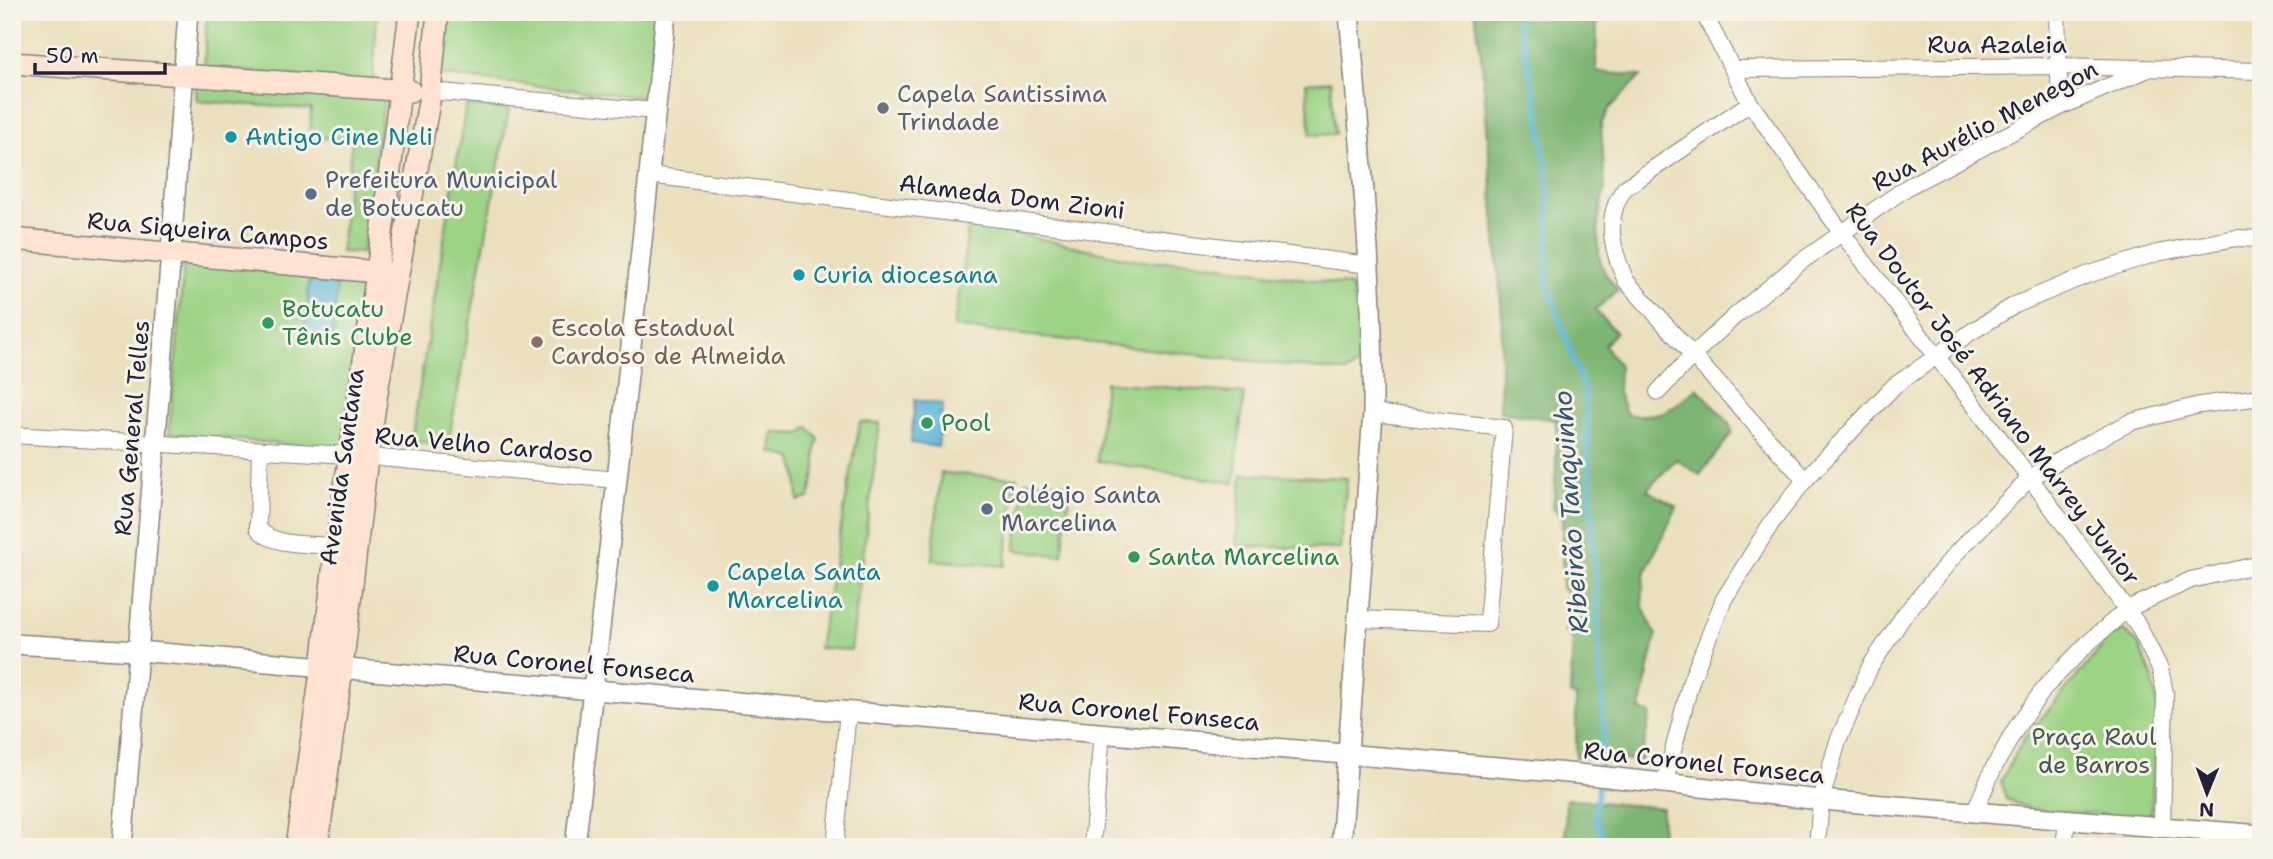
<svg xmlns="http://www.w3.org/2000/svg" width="2273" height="859" font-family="'Shantell Sans',sans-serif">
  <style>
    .green { fill: #9cd385; stroke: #5f7a60; stroke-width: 2 }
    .forest { fill: #7db572; stroke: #506c56; stroke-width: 2 }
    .water { fill: #5ab8d8; stroke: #3e6d8a; stroke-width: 2 }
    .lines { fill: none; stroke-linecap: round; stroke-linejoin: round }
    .stream { stroke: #5ab8d8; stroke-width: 5 }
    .minor-casing { stroke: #86817c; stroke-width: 18 }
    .tertiary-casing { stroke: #86817c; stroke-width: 22 }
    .secondary-casing { stroke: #86817c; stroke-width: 24 }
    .minor { stroke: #fff; stroke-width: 16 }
    .tertiary { stroke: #fff; stroke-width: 19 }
    .secondary { stroke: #fee3d2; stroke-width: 21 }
    .worship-dot { fill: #6b7280; stroke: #f7f3e8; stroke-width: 2.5 }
    .culture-dot { fill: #0f9aa8; stroke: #f7f3e8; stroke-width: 2.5 }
    .service-dot { fill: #5c6f8a; stroke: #f7f3e8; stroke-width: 2.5 }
    .leisure-dot { fill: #2e9e5b; stroke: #f7f3e8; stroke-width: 2.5 }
    .education-dot { fill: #8d6e63; stroke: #f7f3e8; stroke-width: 2.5 }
    .labels { text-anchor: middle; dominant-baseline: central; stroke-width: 6; stroke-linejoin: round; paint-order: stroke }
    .street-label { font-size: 24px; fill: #22223b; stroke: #f7f3e8 }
    .worship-label { font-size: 24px; fill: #5b616d; stroke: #f7f3e8; text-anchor: start }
    .culture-label { font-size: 24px; fill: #0d838f; stroke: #f7f3e8; text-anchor: start }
    .service-label { font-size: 24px; fill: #4e5e75; stroke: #f7f3e8; text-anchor: start }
    .leisure-label { font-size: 24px; fill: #27864d; stroke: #f7f3e8; text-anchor: start }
    .education-label { font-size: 24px; fill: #785e54; stroke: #f7f3e8; text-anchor: start }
    .park-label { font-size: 24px; fill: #475751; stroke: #f7f3e8 }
    .water-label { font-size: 26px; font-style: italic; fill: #365672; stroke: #f7f3e8 }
  </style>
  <rect width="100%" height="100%" fill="#f7f3e8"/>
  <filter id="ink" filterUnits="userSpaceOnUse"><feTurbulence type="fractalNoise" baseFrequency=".0143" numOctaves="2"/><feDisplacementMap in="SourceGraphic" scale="14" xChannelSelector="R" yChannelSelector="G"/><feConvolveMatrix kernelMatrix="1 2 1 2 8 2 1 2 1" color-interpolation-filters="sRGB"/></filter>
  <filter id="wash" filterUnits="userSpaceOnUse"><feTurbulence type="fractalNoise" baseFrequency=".00686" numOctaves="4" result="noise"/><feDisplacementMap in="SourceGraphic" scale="28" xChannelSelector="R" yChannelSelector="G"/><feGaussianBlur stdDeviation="1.57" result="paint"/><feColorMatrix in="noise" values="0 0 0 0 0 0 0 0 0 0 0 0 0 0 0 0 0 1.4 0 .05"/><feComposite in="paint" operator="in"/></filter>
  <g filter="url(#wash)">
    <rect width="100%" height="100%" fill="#ebe0be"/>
    <g class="green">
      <polygon points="207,12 377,12 373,84 204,67"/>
      <polygon points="446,12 656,12 648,98 439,75"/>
      <polygon points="195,81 384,97 363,253 341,252 352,140 310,137 311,109 197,101"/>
      <polygon points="1331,81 1335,134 1311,135 1306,83"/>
      <polygon points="466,105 509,109 448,444 411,441"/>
      <polygon points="969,223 1142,261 1189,261 1351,286 1365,343 1361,363 1347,372 954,327"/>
      <polygon points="184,264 363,278 345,450 169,433"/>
      <polygon points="1105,382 1244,394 1234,483 1097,461"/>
      <polygon points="860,422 880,423 851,650 819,648"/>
      <polygon points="808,427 819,439 816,449 816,470 809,498 798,501 797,475 793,458 771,452 773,433 800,434"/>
      <polygon points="941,473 1017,478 1005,566 932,560"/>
      <polygon points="1242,474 1347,478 1340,549 1236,546"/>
      <polygon points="1026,481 1071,484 1062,556 1015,550"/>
      <polygon points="2124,631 2138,643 2152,676 2158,710 2151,818 2030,809 2006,799 2001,781 2023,740 2097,653 2109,636"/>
    </g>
    <g class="forest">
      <path d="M1475 12H1597L1596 72 1641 76 1609 109 1601 124 1605 188 1598 222 1599 257 1605 273 1618 290 1595 310 1616 332 1604 345 1619 365 1618 393 1627 415C1663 417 1671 411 1697 388L1730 424 1732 433 1700 475 1676 459 1647 490 1677 507 1644 575 1642 605 1656 635 1640 710 1650 714 1641 761 1576 757V696L1570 695 1573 640 1565 632 1568 592 1562 589V517L1553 508 1556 469V420L1500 412 1502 317 1482 62Z"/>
      <polygon points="1566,799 1662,808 1661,847 1565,847"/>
    </g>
    <g class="water">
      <polygon points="309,281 337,284 333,339 304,337"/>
      <polygon points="915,400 943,404 938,447 911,443"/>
    </g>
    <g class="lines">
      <polyline class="stream" points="1516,12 1539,111 1549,190 1547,281 1585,392 1604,730 1595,817 1607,847"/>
    </g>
  </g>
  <g filter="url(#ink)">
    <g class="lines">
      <defs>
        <g id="minor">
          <polyline points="1703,12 1750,103 1841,232 2030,478 2138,625 2160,669 2165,693 2162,828"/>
          <polyline points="2057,12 2060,107"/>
          <polyline points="1733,69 2057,66 2261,71"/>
          <polyline points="430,91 655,111"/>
          <path d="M1750 103 1625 188C1603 218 1612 249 1626 281L1805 480"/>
          <polyline points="649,175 1369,265"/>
          <polyline points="1658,392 1692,356 1734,317 1799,263 1909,186 2060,107 2146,70"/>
          <polyline points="12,435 349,455 617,480"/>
          <path d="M260 450 258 528C271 547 313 544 336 546"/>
          <polyline points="1358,619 1487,624 1504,428 1373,413"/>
          <polyline points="1665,782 1691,681 1724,599 1772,522 1805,480 1894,386 1971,332 2015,305 2087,275 2157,253 2236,238 2261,239"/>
          <polyline points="1974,813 1993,769 2018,725 2046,686 2086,645 2127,609 2191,580 2261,564"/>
          <polyline points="835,847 848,711"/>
          <polyline points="1092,847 1102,733"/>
          <polyline points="1817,847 1821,800 1838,741 1870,667 1905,614 1959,550 2030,478 2078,449 2131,422 2200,405 2261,397"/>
          <polyline points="2064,847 2067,820"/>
        </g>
        <g id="tertiary">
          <polyline points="12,644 138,651 1579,774 1821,800 2261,835"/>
          <polyline points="122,847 170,266 188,12"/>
          <polyline points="575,847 617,480 666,12"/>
          <path d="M1341 847 1373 413C1374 279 1360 146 1349 12"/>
        </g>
        <g id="secondary">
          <polyline points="12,63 410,91"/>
          <polyline points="12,239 389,273"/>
          <polyline points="296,847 322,666 336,546 377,273 410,12"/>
          <polyline points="317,847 342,668 367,458 379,380 429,102 438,12"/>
        </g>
      </defs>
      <use href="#minor" class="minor-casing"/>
      <use href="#tertiary" class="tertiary-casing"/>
      <use href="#secondary" class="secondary-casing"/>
      <use href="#minor" class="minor"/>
      <use href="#tertiary" class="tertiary"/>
      <use href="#secondary" class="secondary"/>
    </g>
  </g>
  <circle class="worship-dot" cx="883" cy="108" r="7"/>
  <g class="culture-dot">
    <circle cx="231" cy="137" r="7"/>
    <circle cx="799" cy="275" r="7"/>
    <circle cx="713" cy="586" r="7"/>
  </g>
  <g class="service-dot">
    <circle cx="311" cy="194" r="7"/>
    <circle cx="987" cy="509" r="7"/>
  </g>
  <g class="leisure-dot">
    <circle cx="268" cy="323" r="7"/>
    <circle cx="927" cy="423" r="7"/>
    <circle cx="1134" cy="557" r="7"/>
  </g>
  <circle class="education-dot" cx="537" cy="342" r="7"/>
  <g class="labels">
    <g class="street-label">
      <text x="1997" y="45">Rua Azaleia</text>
      <text transform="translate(1985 126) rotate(-28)">Rua Aurélio Menegon</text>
      <text transform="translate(1012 197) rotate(7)">Alameda Dom Zioni</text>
      <text transform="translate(208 231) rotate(5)">Rua Siqueira Campos</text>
      <text transform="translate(1993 394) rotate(53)">Rua Doutor José Adriano Marrey Junior</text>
      <text transform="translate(132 428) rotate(-85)">Rua General Telles</text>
      <text transform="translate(484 445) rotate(5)">Rua Velho Cardoso</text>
      <text transform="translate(342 467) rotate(-82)">Avenida Santana</text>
      <text transform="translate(574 664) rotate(5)">Rua Coronel Fonseca</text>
      <text transform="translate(1139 712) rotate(5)">Rua Coronel Fonseca</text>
      <text transform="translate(1704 763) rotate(6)">Rua Coronel Fonseca</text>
    </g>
    <g class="worship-label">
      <text x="897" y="94">Capela Santissima<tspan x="897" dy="28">Trindade</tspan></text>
    </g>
    <g class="culture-label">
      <text x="245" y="137">Antigo Cine Neli</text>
      <text x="813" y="275">Curia diocesana</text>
      <text x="727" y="572">Capela Santa<tspan x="727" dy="28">Marcelina</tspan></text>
    </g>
    <g class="service-label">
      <text x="325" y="180">Prefeitura Municipal<tspan x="325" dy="28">de Botucatu</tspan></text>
      <text x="1001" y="495">Colégio Santa<tspan x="1001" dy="28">Marcelina</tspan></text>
    </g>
    <g class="leisure-label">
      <text x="282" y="309">Botucatu<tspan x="282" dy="28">Tênis Clube</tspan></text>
      <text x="941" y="423">Pool</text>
      <text x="1148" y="557">Santa Marcelina</text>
    </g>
    <g class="education-label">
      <text x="551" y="328">Escola Estadual<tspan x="551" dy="28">Cardoso de Almeida</tspan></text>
    </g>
    <g class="park-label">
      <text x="2094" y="737">Praça Raul<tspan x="2094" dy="28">de Barros</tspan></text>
    </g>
    <g class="water-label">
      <text transform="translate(1570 512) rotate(-94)">Ribeirão Tanquinho</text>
    </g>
  </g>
  <rect width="2273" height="859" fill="none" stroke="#f7f3e8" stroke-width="42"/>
  <g transform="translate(2207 793) rotate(181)" stroke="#f7f3e8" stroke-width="5" paint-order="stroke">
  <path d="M0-5L12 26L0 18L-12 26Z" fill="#22223b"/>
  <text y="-10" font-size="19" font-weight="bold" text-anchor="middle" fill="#22223b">N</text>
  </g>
  <path d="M35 63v10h130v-10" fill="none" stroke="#22223b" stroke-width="3.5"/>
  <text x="46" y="63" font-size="21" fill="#22223b" stroke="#f7f3e8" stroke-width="5" paint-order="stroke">50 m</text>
</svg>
